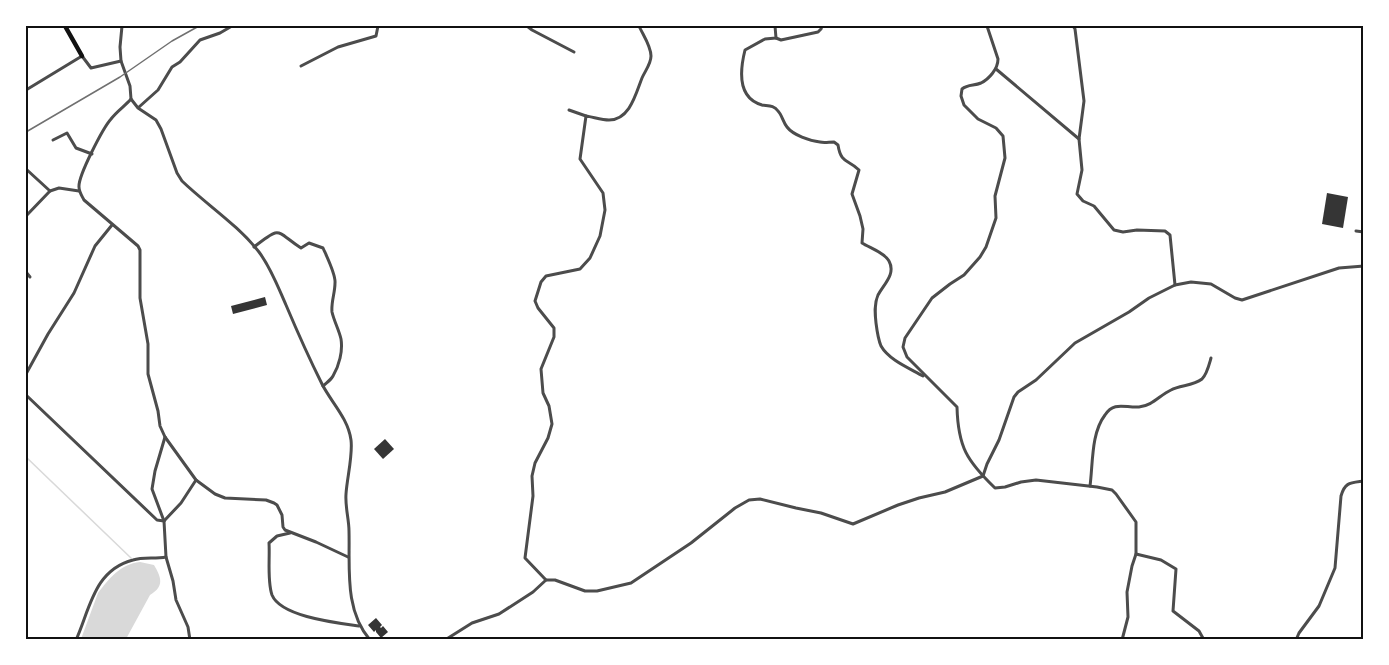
<svg xmlns="http://www.w3.org/2000/svg" width="1389" height="665" font-family="'Crimson Pro',serif">
  <style>
    .water { fill: #d9d9d9 }
    .lines { fill: none; stroke-linecap: round; stroke-linejoin: round }
    .stream { stroke: #d9d9d9; stroke-width: 1.5 }
    .building { fill: #353535 }
    .minor { stroke: #4c4c4c; stroke-width: 3 }
    .secondary { stroke: #111; stroke-width: 4.5 }
    .rail { stroke: #707070; stroke-width: 1.5 }
    .neatline { fill: none; stroke: #111; stroke-width: 2 }
  </style>
  <rect width="100%" height="100%" fill="#fff"/>
  <path class="water" d="M140 562 154 565C161 577 165 586 150 595L126 639H81L98 593C109 579 120 564 140 562Z"/>
  <g class="lines">
    <polyline class="stream" points="26,457 131,558"/>
  </g>
  <g class="building">
    <polygon points="1327,193 1348,197 1343,228 1322,224"/>
    <polygon points="265,297 267,305 233,314 231,306"/>
    <polygon points="385,439 394,449 383,459 374,449"/>
    <polygon points="376,618 382,625 380,627 381,628 383,626 388,632 381,638 376,632 376,630 374,632 368,625"/>
  </g>
  <g class="lines">
    <g class="minor">
      <path d="M122 26 120 47 121 61 130 86 131 99 138 108 156 120 161 129 177 173 182 181C207 205 238 225 259 252 271 268 278 287 286 305 297 331 309 358 322 384 331 402 348 418 351 440 353 455 347 478 346 494 345 507 349 519 349 531 350 567 344 610 370 640"/>
      <polyline points="527,26 532,30 574,52"/>
      <path d="M639 26C643 35 651 46 651 56 651 64 645 71 642 78 636 93 630 120 609 120 602 120 593 117 586 116L580 159 603 193 605 210 600 236 590 258 580 269 546 276 541 282 535 301 538 308 554 328V337L541 369 543 393 549 406 552 424 548 438 535 463 532 476 533 496 525 558 546 580H555L585 591H597L631 583 691 543 735 508 749 500 760 499 796 508 821 513 853 524 898 505 919 498 945 492 983 476 987 464 999 440 1014 397 1018 392 1036 380 1075 343 1129 312 1149 298 1175 285 1191 282 1211 284 1235 298 1242 300 1339 268 1364 266"/>
      <path d="M775 26 776 38 765 39 745 50C740 70 737 98 762 105 768 106 774 105 778 111 782 115 783 122 787 127 793 135 810 141 820 142 824 143 829 142 834 142L838 145C841 164 848 159 859 170L852 194 860 216 863 229 862 243C870 248 885 253 889 261 896 274 884 284 878 295 874 304 875 314 876 323 877 331 878 339 881 346 889 360 909 368 923 376"/>
      <path d="M987 26 998 59C998 69 989 79 981 83 974 86 968 84 962 89L961 96 964 105 978 119 996 128 1003 136 1005 158 995 196 996 218 986 247 980 257 964 275 950 284 932 298 905 338 903 347 907 357 957 407C958 447 967 461 995 488L1005 487 1021 482 1036 480 1097 487 1112 490 1116 494 1136 522V554L1132 566 1127 592 1128 617 1122 640"/>
      <polyline points="1073,26 1075,29 1084,101 1079,139 1082,170 1077,194 1083,201 1094,206 1114,230 1123,232 1137,230 1165,231 1170,235 1175,285"/>
      <polyline points="776,38 781,40 818,32 821,29 822,26"/>
      <polyline points="301,66 338,47 376,36 378,26"/>
      <polyline points="996,69 1079,139"/>
      <polyline points="26,90 82,56 91,68 121,61"/>
      <path d="M131 99C125 106 117 111 111 119 103 128 78 176 79 187 79 192 82 196 84 200L138 246 140 250V298L148 344V374L158 411 160 426 165 437 196 480 215 494 225 498 266 500 274 503 277 505 282 515 283 527 285 530 316 542 348 557"/>
      <polyline points="139,107 158,90 172,67 180,62 200,40 220,33 232,26"/>
      <polyline points="569,110 586,116"/>
      <polyline points="53,140 67,133 76,148 92,154"/>
      <polyline points="26,169 50,191"/>
      <polyline points="26,216 50,191 59,188 79,191"/>
      <polyline points="1356,231 1364,232"/>
      <path d="M254 247C282 225 275 231 301 248L309 243 323 248C327 257 336 275 335 283 335 293 331 302 332 312 334 321 339 330 341 339 343 351 339 366 333 376 331 380 326 383 323 386"/>
      <polyline points="26,272 30,277"/>
      <polyline points="26,374 48,334 74,293 95,246 112,225"/>
      <polyline points="26,395 157,520 164,521"/>
      <polyline points="165,437 155,471 152,489 164,521 166,557 173,581 176,600 188,627 190,640"/>
      <path d="M1090 486C1093 464 1091 433 1105 415 1114 401 1125 408 1139 407 1152 406 1160 395 1171 390 1180 385 1193 386 1202 379 1207 374 1209 365 1211 358"/>
      <polyline points="164,521 181,503 196,480"/>
      <path d="M290 533 277 536 269 543C270 558 267 581 272 595 281 617 338 623 359 626"/>
      <polyline points="1136,554 1161,560 1176,569 1173,611 1199,631 1204,640"/>
      <path d="M76 640C90 609 94 570 133 560 143 557 155 559 166 557"/>
      <polyline points="445,640 472,623 499,614 533,592 546,580"/>
      <path d="M1296 640 1299 633 1319 606 1335 568 1341 496C1345 482 1350 483 1364 481"/>
    </g>
    <polyline class="secondary" points="65,26 82,56"/>
    <polyline class="rail" points="26,132 120,77 172,41 199,26"/>
  </g>
  <rect width="1389" height="665" fill="none" stroke="#ffffff" stroke-width="54"/>
  <rect x="27" y="27" width="1335" height="611" class="neatline"/>
</svg>
